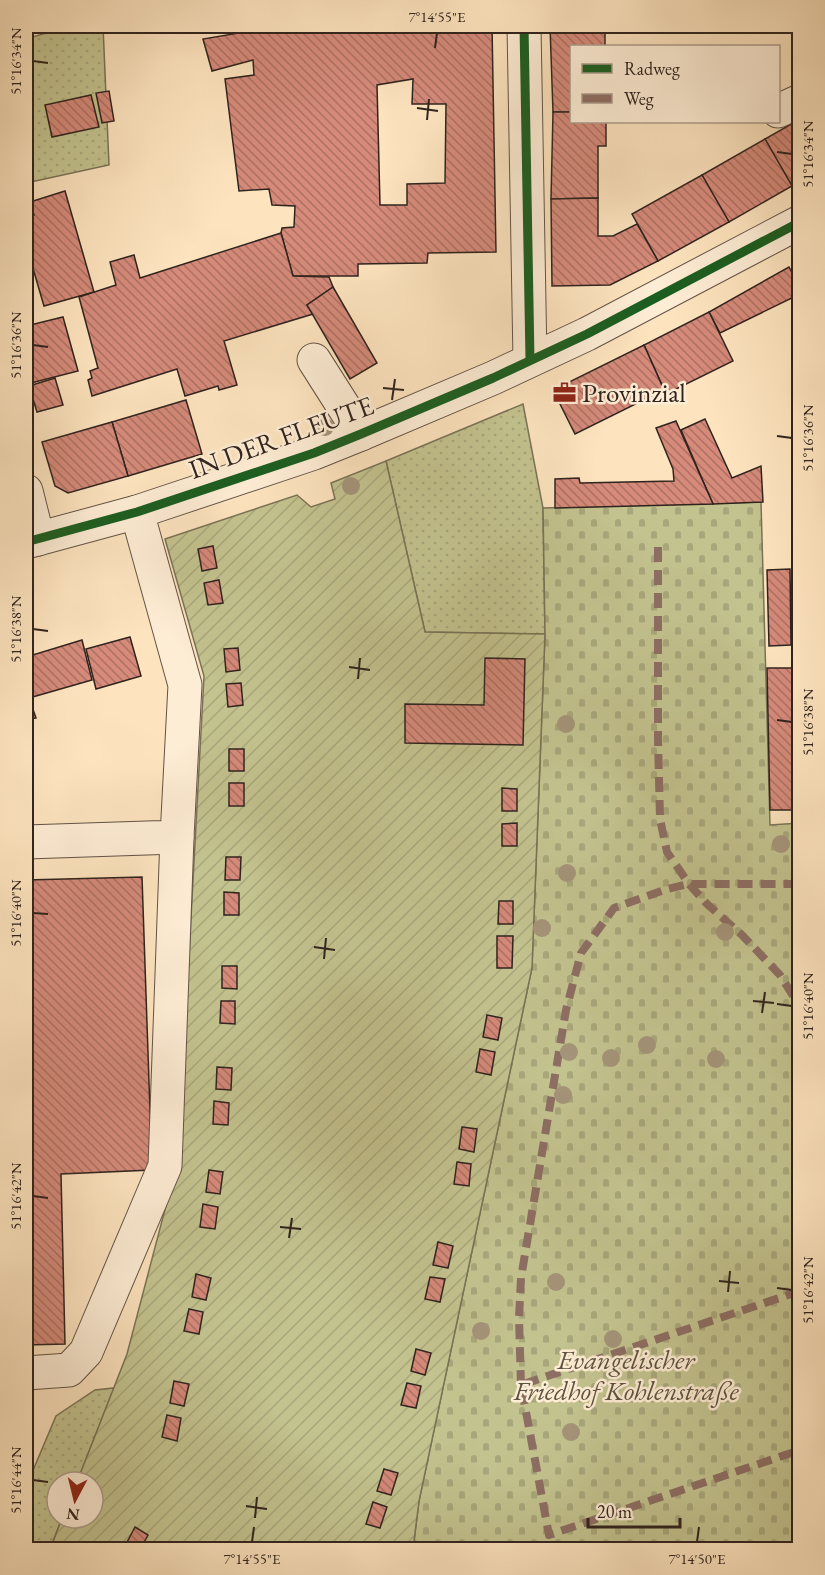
<svg xmlns="http://www.w3.org/2000/svg" width="825" height="1575" font-family="'EB Garamond',serif">
  <style>
    .grass { fill: url(#grass-dots); stroke: #7a7356; stroke-width: 1.5 }
    .cemetery { fill: url(#cemetery-stones); stroke: #7a7356; stroke-width: 1.5 }
    .garden { fill: url(#garden-furrows); stroke: #7a7356; stroke-width: 1.5 }
    .building { fill: url(#building-back-hatch); stroke: #30231e; stroke-width: 1.5; fill-rule: evenodd }
    .lines { fill: none; stroke-linecap: round; stroke-linejoin: round }
    .minor-casing { stroke: #635346; stroke-width: 35 }
    .minor { stroke: #feedd5; stroke-width: 33 }
    .quiet { stroke: #8d6e63; stroke-width: 8; stroke-dasharray: 15 8; stroke-linecap: butt }
    .cycleway-casing { stroke: #feedd5; stroke-width: 13 }
    .cycleway { stroke: #1b5e20; stroke-width: 9 }
    .tree { fill: #a49479 }
    .ticks { fill: none; stroke: #30231e; stroke-width: 2 }
    .labels { text-anchor: middle; dominant-baseline: central; stroke-width: 5; stroke-linejoin: round; paint-order: stroke }
    .poi-label { font-size: 27px; fill: #30231e; stroke: #feedd5; text-anchor: start }
    .street-label { font-size: 27px; fill: #30231e; stroke: #feedd5 }
    .park-label { font-size: 27px; font-style: italic; fill: #5c5340; stroke: #feedd5 }
    .neatline { fill: none; stroke: #30231e; stroke-width: 2 }
    .ticks-label { font-size: 15px; text-anchor: middle; fill: #30231e }
  </style>
  <defs>
    <pattern id="grass-dots" width="8" height="8" patternUnits="userSpaceOnUse" patternTransform="scale(1.5)"><rect width="8" height="8" fill="#c3c38f"/><path d="M2 2h.1M6 6h.1" fill="none" stroke="#a8a77b" stroke-width="1.8" stroke-linecap="round"/></pattern>
    <pattern id="cemetery-stones" width="16" height="16" patternUnits="userSpaceOnUse" patternTransform="scale(1.5)"><rect width="16" height="16" fill="#c3c38f"/><path d="M2 7V4a2 2 0 0 1 4 0v3zM10 15v-3a2 2 0 0 1 4 0v3z" fill="#a8a77b"/></pattern>
    <pattern id="garden-furrows" width="10" height="10" patternUnits="userSpaceOnUse" patternTransform="scale(1.5)"><rect width="10" height="10" fill="#c3c38f"/><path d="M-1 1l2-2M0 10L10 0M9 11l2-2" fill="none" stroke="#a8a77b"/></pattern>
    <pattern id="building-back-hatch" width="6" height="6" patternUnits="userSpaceOnUse" patternTransform="scale(1.5)"><rect width="6" height="6" fill="#d58a7a"/><path d="M-1 5l2 2M0 0l6 6M5-1l2 2" fill="none" stroke="#ad7063"/></pattern>
  </defs>
  <rect width="100%" height="100%" fill="#fde4bf"/>
  <filter id="stains"><feTurbulence type="fractalNoise" baseFrequency=".00333" numOctaves="4"/><feColorMatrix values="0 0 0 0 .2 0 0 0 0 .09 0 0 0 0 .02 0 0 0 .5 -.17"/></filter>
  <radialGradient id="worn" r=".72"><stop offset=".6" stop-color="#630" stop-opacity="0"/><stop offset="1" stop-color="#630" stop-opacity=".3"/></radialGradient>
  <g class="grass">
    <polygon points="69,26 103,26 109,165 26,183 26,39"/>
    <polygon points="523,404 543,508 545,634 425,632 386,461"/>
    <polygon points="114,1388 77,1482 57,1482 57,1518 62,1518 50,1549 26,1550 26,1487 56,1416 95,1390"/>
  </g>
  <polygon class="cemetery" points="761,502 770,825 800,823 799,1549 413,1550 419,1501 532,968 545,634 543,508"/>
  <polygon class="garden" points="386,461 425,632 545,634 532,968 419,1501 413,1549 50,1550 62,1518 93,1518 93,1482 77,1482 127,1354 178,1160 204,676 165,539 297,495 311,507 335,499 331,483"/>
  <g class="building">
    <path d="M244 26H492L496 252 428 253 427 263 358 264V276H293L281 233 282 228 294 227 295 206 272 205 269 189 239 191 225 79 254 75 253 60 212 71 203 39 245 32ZM413 79 412 104H446L445 183 407 184V205H380L377 85Z"/>
    <polygon points="550,26 605,26 605,46 572,46 572,112 553,112"/>
    <polygon points="109,91 114,121 102,123 96,93"/>
    <polygon points="91,95 99,127 52,137 45,105"/>
    <polygon points="553,112 572,112 572,122 606,122 606,146 598,146 598,198 551,199"/>
    <polygon points="800,119 800,182 792,186 765,139"/>
    <polygon points="765,139 792,186 729,222 702,175"/>
    <polygon points="702,175 729,222 658,261 632,214"/>
    <polygon points="65,191 94,292 44,306 32,265 26,267 26,218 34,215 30,202"/>
    <polygon points="598,198 598,236 613,236 637,224 658,261 610,285 552,286 551,199"/>
    <polygon points="281,233 293,276 329,277 333,287 307,305 313,314 224,341 237,385 219,390 218,386 185,396 177,369 92,396 88,380 92,378 90,371 98,368 79,297 116,285 110,262 134,255 140,278"/>
    <polygon points="789,267 800,288 800,294 720,333 709,312"/>
    <polygon points="333,287 377,363 350,379 307,305"/>
    <polygon points="709,312 733,361 666,394 644,345"/>
    <polygon points="63,317 78,371 27,384 26,326"/>
    <polygon points="644,345 664,390 575,434 553,390"/>
    <polygon points="55,378 63,405 37,412 29,386"/>
    <polygon points="186,400 202,454 128,476 112,422"/>
    <polygon points="705,419 732,478 761,466 763,502 713,504 681,430"/>
    <polygon points="676,421 713,504 555,508 555,479 579,478 580,483 674,481 673,469 656,428"/>
    <polygon points="112,422 128,476 68,493 55,486 42,442"/>
    <polygon points="213,546 217,568 202,571 198,549"/>
    <polygon points="790,569 791,645 769,646 767,570"/>
    <polygon points="219,580 223,603 208,605 204,583"/>
    <polygon points="130,637 141,676 96,689 86,649"/>
    <polygon points="82,640 92,680 29,698 26,685 26,657"/>
    <polygon points="238,648 240,670 226,672 224,649"/>
    <polygon points="485,658 525,659 523,745 405,743 405,704 484,705"/>
    <polygon points="767,668 792,668 795,810 770,810"/>
    <polygon points="241,683 243,705 228,707 226,684"/>
    <polygon points="26,685 29,698 36,718 26,720"/>
    <rect x="229" y="749" width="15" height="22"/>
    <rect x="229" y="783" width="15" height="23"/>
    <polygon points="502,788 517,789 517,811 502,811"/>
    <polygon points="517,823 517,846 502,846 502,824"/>
    <polygon points="226,857 241,857 240,880 225,880"/>
    <polygon points="142,877 152,1170 61,1174 65,1344 26,1345 26,880"/>
    <polygon points="224,892 239,893 239,915 224,915"/>
    <polygon points="499,901 513,901 513,924 498,924"/>
    <polygon points="497,936 513,936 512,968 497,968"/>
    <polygon points="222,966 237,966 237,989 222,988"/>
    <polygon points="221,1001 235,1001 235,1024 220,1023"/>
    <polygon points="487,1015 502,1018 498,1040 483,1037"/>
    <polygon points="480,1049 495,1052 491,1075 476,1072"/>
    <polygon points="217,1067 232,1068 231,1090 216,1089"/>
    <polygon points="214,1101 229,1103 228,1125 213,1124"/>
    <polygon points="462,1127 477,1129 474,1152 459,1149"/>
    <polygon points="457,1162 471,1164 469,1186 454,1184"/>
    <polygon points="209,1170 223,1172 220,1194 206,1192"/>
    <polygon points="203,1204 218,1207 215,1229 200,1227"/>
    <polygon points="438,1242 453,1246 448,1268 433,1265"/>
    <polygon points="196,1274 211,1278 206,1300 192,1297"/>
    <polygon points="430,1277 445,1279 440,1302 425,1299"/>
    <polygon points="189,1309 203,1312 199,1334 184,1331"/>
    <polygon points="416,1349 431,1353 425,1375 411,1371"/>
    <polygon points="174,1381 189,1384 184,1406 170,1403"/>
    <polygon points="407,1383 421,1386 416,1408 401,1405"/>
    <polygon points="167,1415 181,1418 177,1441 162,1437"/>
    <polygon points="384,1469 398,1473 391,1495 377,1491"/>
    <polygon points="373,1502 387,1507 380,1528 366,1524"/>
    <polygon points="135,1527 148,1535 140,1550 128,1550 124,1548"/>
  </g>
  <g class="lines">
    <defs>
      <g id="minor">
        <polyline points="524,26 530,360"/>
        <polyline points="778,111 800,101"/>
        <polyline points="314,360 361,434"/>
        <polyline points="26,491 38,539"/>
        <polyline points="26,542 137,512 314,453 361,434 493,378 587,334 800,222"/>
        <polyline points="26,842 177,837 185,685 137,512"/>
        <polyline points="26,1373 69,1370 86,1352 165,1166 177,837"/>
      </g>
    </defs>
    <use href="#minor" class="minor-casing"/>
    <use href="#minor" class="minor"/>
    <g class="quiet">
      <polyline points="658,547 658,739 660,819 667,852 689,884 707,904 742,935 780,975 800,1007"/>
      <polyline points="800,1291 521,1385 549,1535 800,1450"/>
      <polyline points="521,1385 519,1318 521,1278 566,1010 581,953 614,908 667,889 689,884 800,884"/>
    </g>
    <defs>
      <g id="cycleway">
        <polyline points="524,26 530,360"/>
        <polyline points="26,542 137,512 314,453 361,434 493,378 587,334 800,222"/>
      </g>
    </defs>
    <use href="#cycleway" class="cycleway-casing"/>
    <use href="#cycleway" class="cycleway"/>
  </g>
  <g class="tree">
    <circle cx="325" cy="427" r="9"/>
    <circle cx="351" cy="486" r="9"/>
    <circle cx="566" cy="724" r="9"/>
    <circle cx="781" cy="844" r="9"/>
    <circle cx="567" cy="873" r="9"/>
    <circle cx="542" cy="928" r="9"/>
    <circle cx="725" cy="932" r="9"/>
    <circle cx="647" cy="1045" r="9"/>
    <circle cx="569" cy="1052" r="9"/>
    <circle cx="611" cy="1058" r="9"/>
    <circle cx="716" cy="1059" r="9"/>
    <circle cx="563" cy="1095" r="9"/>
    <circle cx="556" cy="1282" r="9"/>
    <circle cx="481" cy="1331" r="9"/>
    <circle cx="613" cy="1339" r="9"/>
    <circle cx="571" cy="1432" r="9"/>
  </g>
  <path class="ticks" d="M435 48 437 33M33 61 48 63M417 108 438 111M427 120 429 99M777 152 792 154M33 345 48 347M383 388 404 390M392 400 395 379M777 436 792 438M33 629 48 631M349 667 370 670M358 679 360 658M777 720 792 722M33 913 48 914M314 947 335 950M324 959 326 938M753 1001 774 1003M777 1004 792 1006M762 1013 765 992M33 1196 48 1198M280 1227 301 1229M289 1238 292 1218M719 1281 739 1283M777 1288 792 1290M728 1292 730 1271M33 1480 48 1482M246 1506 267 1509M255 1518 257 1497M252 1542 254 1527M697 1542 699 1527"/>
  <defs>
    <symbol id="office-bare" viewBox="-9 -9 18 18"><path d="M-6-3h4V-5.5h4V-3h4V5H-6ZM-1-4.5V-3h2v-1.5ZM-6 0V1H6V0Z" fill="#8f2418" stroke="#feedd5" stroke-width="2.5" paint-order="stroke"/></symbol>
  </defs>
  <g fill-rule="evenodd">
    <use href="#office-bare" x="548" y="376" width="33" height="33"/>
  </g>
  <g class="labels">
    <g class="poi-label">
      <text x="582" y="392">Provinzial</text>
    </g>
    <g class="street-label">
      <text transform="translate(281 437) rotate(-20)">IN DER FLEUTE</text>
    </g>
    <g class="park-label">
      <text x="626" y="1359">Evangelischer<tspan x="626" dy="31">Friedhof Kohlenstraße</tspan></text>
    </g>
  </g>
  <rect width="825" height="1575" fill="none" stroke="#fde4bf" stroke-width="66"/>
  <rect x="570" y="45" width="210" height="78" fill="#feedd5" stroke="#ac9c8c" stroke-width="1.5"/>
  <rect x="582" y="64" width="30" height="9" fill="#1b5e20" stroke="#ac9c8c" stroke-width="1.5"/>
  <text x="624" y="75" font-size="18" fill="#30231e">Radweg</text>
  <rect x="582" y="94" width="30" height="9" fill="#8d6e63" stroke="#ac9c8c" stroke-width="1.5"/>
  <text x="624" y="105" font-size="18" fill="#30231e">Weg</text>
  <g transform="translate(75 1500) rotate(187)"><circle r="28" fill="#feedd5" stroke="#ac9c8c" stroke-width="1.5"/>
  <path d="M0-4.5L10 22L0 15L-10 22Z" fill="#8f2418"/>
  <text y="-9" font-size="16" font-weight="bold" text-anchor="middle" fill="#30231e">N</text>
  </g>
  <path d="M588 1518v9h92v-9" fill="none" stroke="#30231e" stroke-width="3"/>
  <text x="597" y="1518" font-size="18" fill="#30231e" stroke="#feedd5" stroke-width="4.5" paint-order="stroke">20 m</text>
  <rect x="33" y="33" width="759" height="1509" class="neatline"/>
  <g class="ticks-label">
    <text x="437" y="22">7°14'55"E</text>
    <text transform="translate(16 61) rotate(-90)" y="5">51°16'34"N</text>
    <text transform="translate(808 154) rotate(-90)" y="5">51°16'34"N</text>
    <text transform="translate(16 345) rotate(-90)" y="5">51°16'36"N</text>
    <text transform="translate(808 438) rotate(-90)" y="5">51°16'36"N</text>
    <text transform="translate(16 629) rotate(-90)" y="5">51°16'38"N</text>
    <text transform="translate(808 722) rotate(-90)" y="5">51°16'38"N</text>
    <text transform="translate(16 913) rotate(-90)" y="5">51°16'40"N</text>
    <text transform="translate(808 1006) rotate(-90)" y="5">51°16'40"N</text>
    <text transform="translate(16 1196) rotate(-90)" y="5">51°16'42"N</text>
    <text transform="translate(808 1290) rotate(-90)" y="5">51°16'42"N</text>
    <text transform="translate(16 1480) rotate(-90)" y="5">51°16'44"N</text>
    <text x="252" y="1564">7°14'55"E</text>
    <text x="697" y="1564">7°14'50"E</text>
  </g>
  <rect width="100%" height="100%" filter="url(#stains)"/>
  <rect width="100%" height="100%" fill="url(#worn)"/>
</svg>
